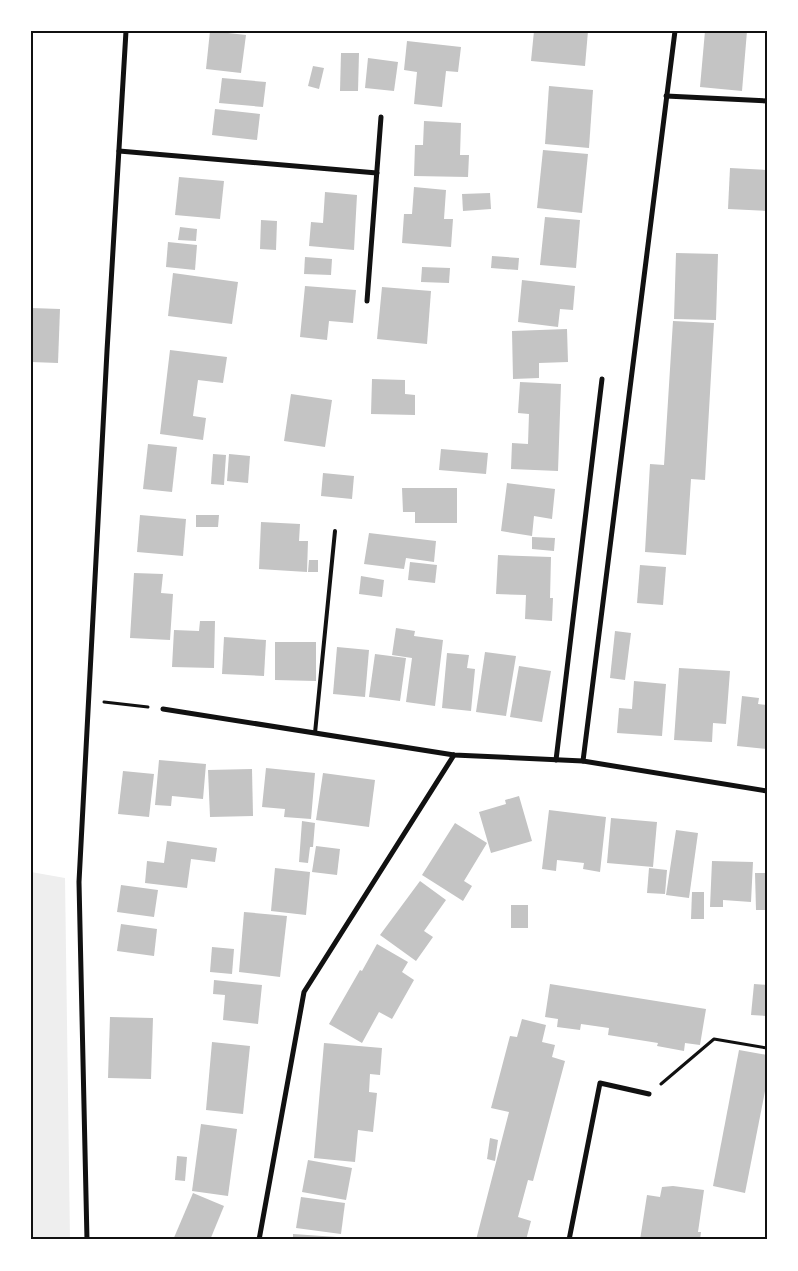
<svg xmlns="http://www.w3.org/2000/svg" width="798" height="1271" font-family="'Archivo Narrow',sans-serif">
  <style>
    .green { fill: #eee }
    .building { fill: #c4c4c4 }
    .lines { fill: none; stroke-linecap: round; stroke-linejoin: round }
    .path { stroke: #111; stroke-width: 3 }
    .service { stroke: #111; stroke-width: 4 }
    .minor { stroke: #111; stroke-width: 5 }
    .neatline { fill: none; stroke: #111; stroke-width: 2 }
  </style>
  <rect width="100%" height="100%" fill="#fff"/>
  <polygon class="green" points="31,872 65,878 70,1240 31,1240"/>
  <g class="building">
    <polygon points="210,31 246,35 241,73 206,69"/>
    <polygon points="534,31 588,31 585,66 531,61"/>
    <polygon points="705,31 747,31 742,91 700,87"/>
    <polygon points="407,41 461,47 458,72 446,71 442,107 414,104 417,72 404,70"/>
    <polygon points="341,53 359,53 358,91 340,91"/>
    <polygon points="368,58 398,62 394,91 365,88"/>
    <polygon points="313,66 324,68 319,89 308,86"/>
    <polygon points="222,78 266,82 263,107 219,103"/>
    <polygon points="549,86 593,90 589,148 545,144"/>
    <polygon points="215,109 260,114 257,140 212,135"/>
    <polygon points="424,121 461,123 460,155 469,155 468,177 414,176 415,145 423,145"/>
    <polygon points="543,150 588,154 582,213 537,208"/>
    <polygon points="730,168 767,170 767,211 728,209"/>
    <polygon points="179,177 224,181 220,219 175,215"/>
    <polygon points="414,187 446,190 444,219 453,219 451,247 402,243 404,214 412,214"/>
    <polygon points="325,192 357,195 354,250 309,246 311,222 323,223"/>
    <polygon points="490,193 491,209 463,211 462,194"/>
    <polygon points="545,217 580,220 576,268 540,265"/>
    <polygon points="261,220 277,221 276,250 260,249"/>
    <polygon points="180,227 197,229 196,241 178,240"/>
    <polygon points="168,242 197,245 195,270 166,267"/>
    <polygon points="676,253 718,254 716,320 674,319"/>
    <polygon points="492,256 519,258 518,270 491,268"/>
    <polygon points="305,257 332,259 331,275 304,274"/>
    <polygon points="422,267 450,268 449,283 421,282"/>
    <polygon points="173,273 238,282 232,324 168,316"/>
    <polygon points="522,280 575,286 573,310 560,309 558,327 518,322"/>
    <polygon points="305,286 356,290 353,323 329,321 327,340 300,337"/>
    <polygon points="382,287 431,291 427,344 377,339"/>
    <polygon points="31,308 60,309 58,363 31,362"/>
    <polygon points="673,321 714,323 705,480 691,479 686,555 645,552 650,464 664,465"/>
    <polygon points="567,329 568,362 539,363 539,378 513,379 512,331"/>
    <polygon points="170,350 227,357 223,383 198,380 193,416 206,418 203,440 160,434"/>
    <polygon points="372,379 405,380 405,394 415,395 415,415 371,414"/>
    <polygon points="520,382 561,384 558,471 511,469 512,443 528,444 529,414 518,413"/>
    <polygon points="291,394 332,400 325,447 284,441"/>
    <polygon points="148,444 177,447 172,492 143,489"/>
    <polygon points="441,449 488,453 486,474 439,470"/>
    <polygon points="213,454 226,455 224,485 211,484"/>
    <polygon points="229,454 250,456 248,483 227,481"/>
    <polygon points="323,473 354,476 352,499 321,496"/>
    <polygon points="507,483 555,489 552,519 534,516 532,536 501,531"/>
    <polygon points="402,488 457,488 457,523 415,523 415,512 403,512"/>
    <polygon points="140,515 186,519 183,556 137,552"/>
    <polygon points="196,515 219,515 218,527 196,527"/>
    <polygon points="261,522 300,524 299,541 308,541 307,572 259,569"/>
    <polygon points="369,533 436,541 434,562 406,558 404,569 364,564"/>
    <polygon points="532,537 555,538 554,551 532,549"/>
    <polygon points="498,555 551,557 550,598 553,598 552,621 525,619 526,595 496,594"/>
    <polygon points="309,560 318,560 318,572 308,572"/>
    <polygon points="410,562 437,565 435,583 408,580"/>
    <polygon points="640,565 666,567 663,605 637,603"/>
    <polygon points="134,573 163,574 161,593 173,594 170,640 130,638"/>
    <polygon points="361,576 384,580 382,597 359,594"/>
    <polygon points="200,621 215,621 214,668 172,667 174,630 199,631"/>
    <polygon points="396,628 415,631 414,636 443,640 435,706 406,702 412,658 392,655"/>
    <polygon points="615,631 631,633 625,680 610,678"/>
    <polygon points="224,637 266,640 264,676 222,674"/>
    <polygon points="275,642 316,642 316,681 275,680"/>
    <polygon points="337,647 369,650 365,697 333,694"/>
    <polygon points="485,652 516,656 506,716 476,712"/>
    <polygon points="447,653 469,655 467,668 475,669 471,711 442,708"/>
    <polygon points="375,654 406,658 400,701 369,697"/>
    <polygon points="519,666 551,671 542,722 510,717"/>
    <polygon points="679,668 730,671 726,724 713,723 712,742 674,740"/>
    <polygon points="634,681 666,684 662,736 617,733 619,708 632,709"/>
    <polygon points="742,696 759,698 758,704 767,705 767,749 737,746"/>
    <polygon points="159,760 206,764 203,799 172,796 171,806 155,805"/>
    <polygon points="266,768 315,773 311,819 284,817 285,809 262,807"/>
    <polygon points="252,769 253,816 210,817 208,770"/>
    <polygon points="123,771 154,774 149,817 118,814"/>
    <polygon points="323,773 375,780 369,827 316,820"/>
    <polygon points="519,796 532,841 491,853 479,812 506,804 505,800"/>
    <polygon points="549,810 606,817 600,872 583,869 584,863 557,860 556,871 542,869"/>
    <polygon points="611,818 657,822 653,867 607,863"/>
    <polygon points="302,821 315,823 313,847 310,847 308,863 299,862"/>
    <polygon points="455,823 487,843 464,881 472,886 463,901 422,875"/>
    <polygon points="676,830 698,833 689,898 666,895"/>
    <polygon points="167,841 217,848 215,862 191,859 187,888 145,883 147,861 164,863"/>
    <polygon points="316,846 340,849 337,875 312,872"/>
    <polygon points="712,861 753,862 751,902 723,900 723,907 710,907"/>
    <polygon points="275,868 310,872 306,915 271,911"/>
    <polygon points="649,868 667,870 665,894 647,893"/>
    <polygon points="755,873 767,873 767,910 756,910"/>
    <polygon points="420,881 446,900 424,931 433,937 416,961 380,935"/>
    <polygon points="121,885 158,890 154,917 117,912"/>
    <polygon points="692,892 704,892 704,919 691,919"/>
    <rect x="511" y="905" width="17" height="23"/>
    <polygon points="244,912 287,916 280,977 239,972"/>
    <polygon points="121,924 157,929 154,956 117,951"/>
    <polygon points="377,944 408,962 402,972 414,980 392,1019 379,1012 362,1043 329,1024 360,970 362,971"/>
    <polygon points="212,947 234,949 232,974 210,972"/>
    <polygon points="214,980 262,985 258,1024 223,1020 225,995 213,994"/>
    <polygon points="550,984 706,1009 700,1045 685,1043 684,1051 657,1046 658,1043 608,1035 609,1028 581,1024 580,1030 557,1027 558,1019 545,1017"/>
    <polygon points="754,984 767,985 767,1016 751,1015"/>
    <polygon points="110,1017 153,1018 151,1079 108,1078"/>
    <polygon points="522,1019 546,1025 542,1042 555,1045 552,1057 565,1061 533,1181 528,1180 518,1217 531,1221 526,1240 476,1240 509,1112 491,1108 510,1036 517,1037"/>
    <polygon points="212,1042 250,1046 243,1114 206,1110"/>
    <polygon points="324,1043 382,1048 380,1075 370,1074 369,1092 377,1093 373,1132 358,1130 355,1162 314,1158"/>
    <polygon points="739,1050 767,1055 767,1081 745,1193 713,1186"/>
    <polygon points="201,1124 237,1129 228,1196 192,1191"/>
    <polygon points="490,1138 498,1140 495,1161 487,1159"/>
    <polygon points="177,1156 187,1157 185,1181 175,1180"/>
    <polygon points="308,1160 352,1168 346,1200 302,1192"/>
    <polygon points="673,1186 704,1190 698,1232 701,1232 700,1240 640,1240 647,1195 660,1197 662,1187"/>
    <polygon points="193,1193 224,1206 210,1240 173,1240"/>
    <polygon points="301,1197 345,1203 341,1234 296,1228"/>
    <polygon points="293,1234 337,1237 337,1240 293,1240"/>
  </g>
  <g class="lines">
    <g class="path">
      <polyline points="104,702 148,707"/>
      <polyline points="661,1084 714,1039 767,1048"/>
    </g>
    <polyline class="service" points="315,733 335,531"/>
    <g class="minor">
      <polyline points="666,96 767,101"/>
      <polyline points="119,151 377,173"/>
      <polyline points="367,301 381,117"/>
      <polyline points="163,709 454,755 583,761 767,791"/>
      <polyline points="556,760 602,379"/>
      <polyline points="583,761 675,31"/>
      <polyline points="87,1240 79,882 107,351 126,31"/>
      <polyline points="259,1240 304,992 454,755"/>
      <polyline points="569,1240 600,1083 649,1094"/>
    </g>
  </g>
  <rect width="798" height="1271" fill="none" stroke="#ffffff" stroke-width="65"/>
  <rect x="32" y="32" width="734" height="1206" class="neatline"/>
</svg>
